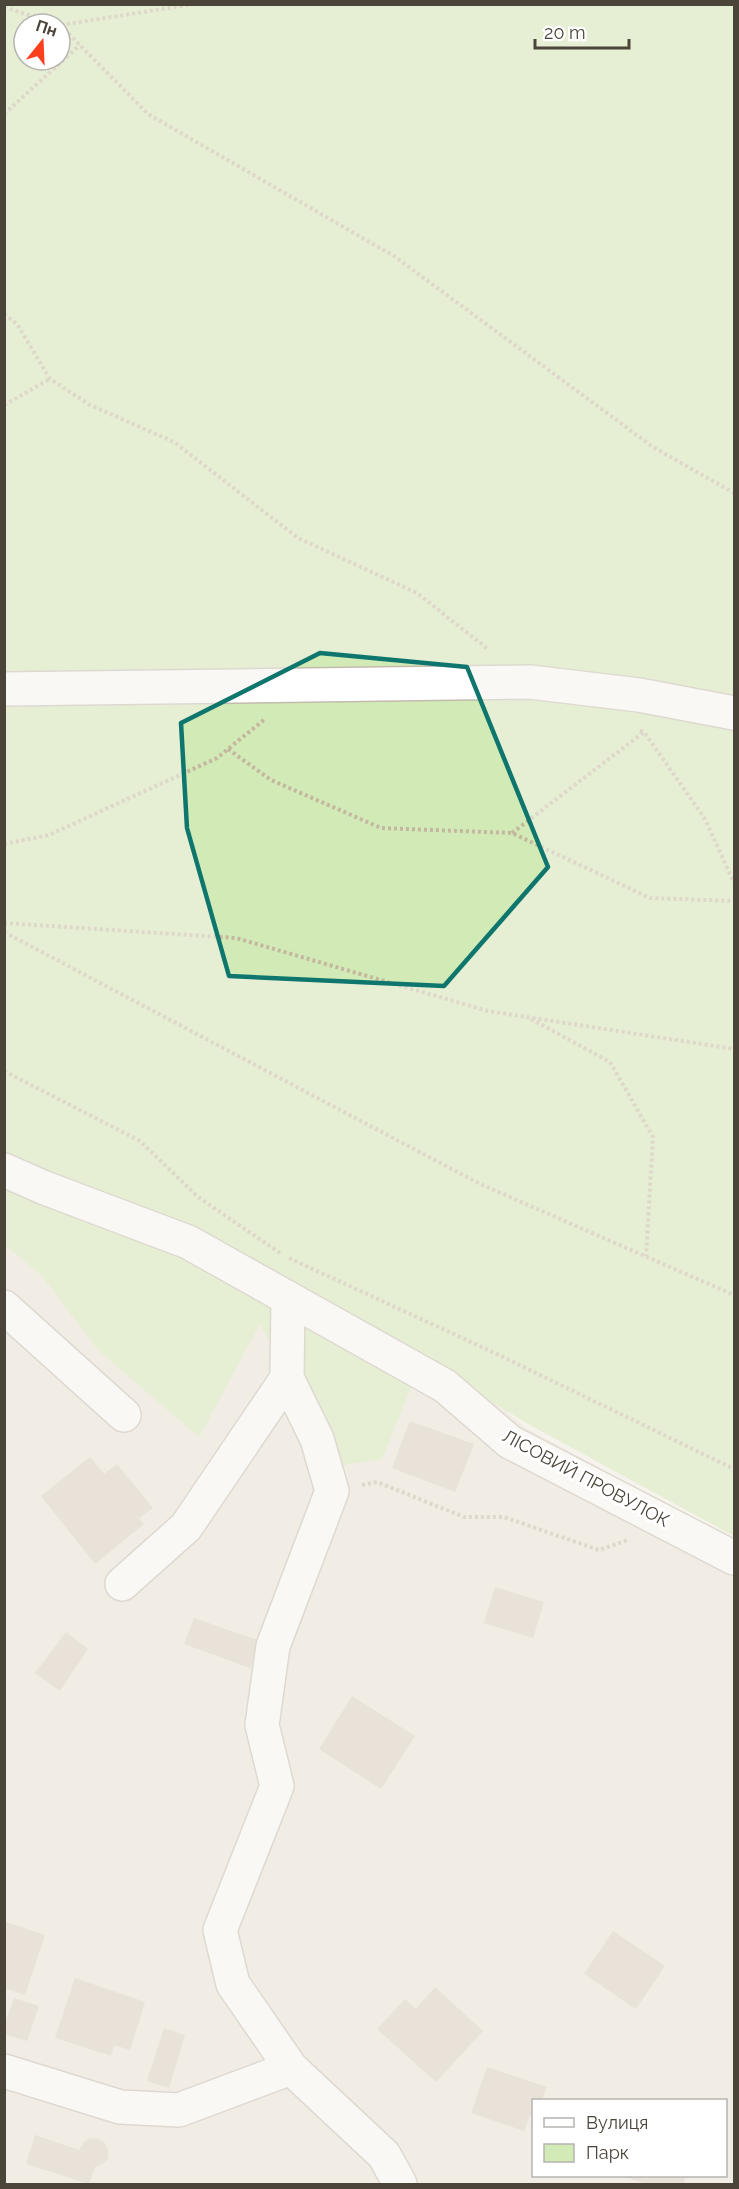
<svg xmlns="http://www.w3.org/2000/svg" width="739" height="2189" font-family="Raleway,sans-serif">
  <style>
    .residential { fill: #eae5da; fill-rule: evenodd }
    .green { fill: #d2eab5; fill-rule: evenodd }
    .building { fill: #d8cfc1 }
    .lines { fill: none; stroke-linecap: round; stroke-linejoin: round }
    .street-casing { stroke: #c2bbae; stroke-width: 36 }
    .path { stroke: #c4b79f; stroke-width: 4; stroke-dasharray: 3 3; stroke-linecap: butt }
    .street { stroke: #fff; stroke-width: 33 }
    .marked { fill: none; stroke: #0f766e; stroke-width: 4.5; stroke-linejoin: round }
    .labels { text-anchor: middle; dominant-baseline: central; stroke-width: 6; stroke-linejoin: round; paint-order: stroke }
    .street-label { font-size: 18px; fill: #4b4439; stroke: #fff }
  </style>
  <rect width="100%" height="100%" fill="#f6f3ec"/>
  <path class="residential" d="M5 1142 457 1371 526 1428 734 1540V2184H5ZM534 2100H726V2176H534Z"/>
  <path class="green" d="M5 5H734V1536L528 1424 422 1360 382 1459 336 1466 260 1324 199 1437 98 1350 42 1276 5 1245ZM24 24H60V60H24Z"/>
  <g class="building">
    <polygon points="410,1421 474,1444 455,1492 392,1468"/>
    <polygon points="90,1457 104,1474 117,1464 153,1508 139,1518 144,1524 95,1564 41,1496"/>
    <polygon points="495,1587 544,1602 533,1638 484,1623"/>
    <polygon points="194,1618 260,1641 250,1668 184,1644"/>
    <polygon points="66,1632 88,1649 60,1691 35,1673"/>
    <polygon points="352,1696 415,1736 381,1789 319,1749"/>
    <polygon points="4,1921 45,1935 25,1995 4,1988"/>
    <polygon points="613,1931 665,1966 636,2009 584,1974"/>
    <polygon points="75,1978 145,2002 130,2050 114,2045 111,2056 55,2038"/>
    <polygon points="435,1987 483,2031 436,2082 377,2029 405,1999 416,2009"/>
    <polygon points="14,1998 39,2006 27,2041 4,2034 4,2026"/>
    <polygon points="164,2028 185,2035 169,2088 147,2081"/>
    <polygon points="487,2067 547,2087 542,2100 534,2100 534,2117 530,2116 524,2131 471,2113"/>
    <polygon points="35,2135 79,2150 84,2142 90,2138 98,2139 105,2143 108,2150 108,2158 103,2164 95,2167 89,2184 26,2164"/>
    <polygon points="623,2176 686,2176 683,2184 646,2184"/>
  </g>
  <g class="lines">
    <defs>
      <g id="street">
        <polyline points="4,689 530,682 639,695 734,713"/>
        <polyline points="4,1170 45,1188 188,1242 445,1386 510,1442 734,1558"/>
        <polyline points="288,1298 287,1378 317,1439 332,1491 273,1646 262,1725 277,1786 220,1930 233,1984 291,2068 384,2155 400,2184"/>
        <polyline points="4,1307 124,1415"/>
        <polyline points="122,1584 186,1527 287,1378"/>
        <polyline points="4,2071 120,2107 179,2110 291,2068"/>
      </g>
    </defs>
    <use href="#street" class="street-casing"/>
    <g class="path">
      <polyline points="4,7 56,24"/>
      <polyline points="60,25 148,114 394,256 653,447 734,493"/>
      <polyline points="61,25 194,4"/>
      <polyline points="4,114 80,45"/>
      <polyline points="4,314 17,324 50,379 90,405 174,442 298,538 417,593 489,650"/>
      <polyline points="4,405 50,379"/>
      <polyline points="640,731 644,732 705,819 734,883"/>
      <polyline points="228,749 271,780 381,828 512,833 650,898 734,901"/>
      <polyline points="512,833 644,732"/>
      <polyline points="4,844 49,835 217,758 265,719"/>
      <polyline points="4,923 236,938 488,1011 734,1049"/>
      <polyline points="4,932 480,1184 734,1295"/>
      <polyline points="531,1019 610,1062 653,1137 646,1256"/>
      <polyline points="4,1071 140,1141 198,1197 280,1253"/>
      <polyline points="289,1258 501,1356 734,1469"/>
      <polyline points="362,1485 377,1482 464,1517 504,1517 599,1550 628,1540"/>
    </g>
    <use href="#street" class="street"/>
  </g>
  <path d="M0 0H739V2189H0ZM320 653 467 667 548 867 444 986 229 976 187 828 181 723Z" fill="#f6f3ec" fill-opacity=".55" fill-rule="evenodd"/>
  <path class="marked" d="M320 653 467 667 548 867 444 986 229 976 187 828 181 723Z"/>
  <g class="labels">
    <g class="street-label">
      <text transform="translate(586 1478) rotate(28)">ЛІСОВИЙ ПРОВУЛОК</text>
    </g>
  </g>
  <rect width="739" height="2189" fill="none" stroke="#4b4439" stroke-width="12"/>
  <rect x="532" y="2099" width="195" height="78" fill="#ffffff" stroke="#b7b4b0" stroke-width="1.5"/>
  <rect x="544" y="2118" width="30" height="9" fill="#ffffff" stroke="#b7b4b0" stroke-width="1.5"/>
  <text x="586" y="2129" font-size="18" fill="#4b4439">Вулиця</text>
  <rect x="544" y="2144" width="30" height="18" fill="#d2eab5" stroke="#b7b4b0" stroke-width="1.5"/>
  <text x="586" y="2159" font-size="18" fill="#4b4439">Парк</text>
  <g transform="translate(42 42) rotate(18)"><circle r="28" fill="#ffffff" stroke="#b7b4b0" stroke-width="1.5"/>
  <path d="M0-4.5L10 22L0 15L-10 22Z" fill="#fc3f1d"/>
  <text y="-9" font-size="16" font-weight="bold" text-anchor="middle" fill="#4b4439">Пн</text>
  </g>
  <path d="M535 39v9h94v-9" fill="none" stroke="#4b4439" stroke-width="3"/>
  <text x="544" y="39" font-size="18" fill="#4b4439" stroke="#ffffff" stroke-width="4.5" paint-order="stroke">20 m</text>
</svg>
